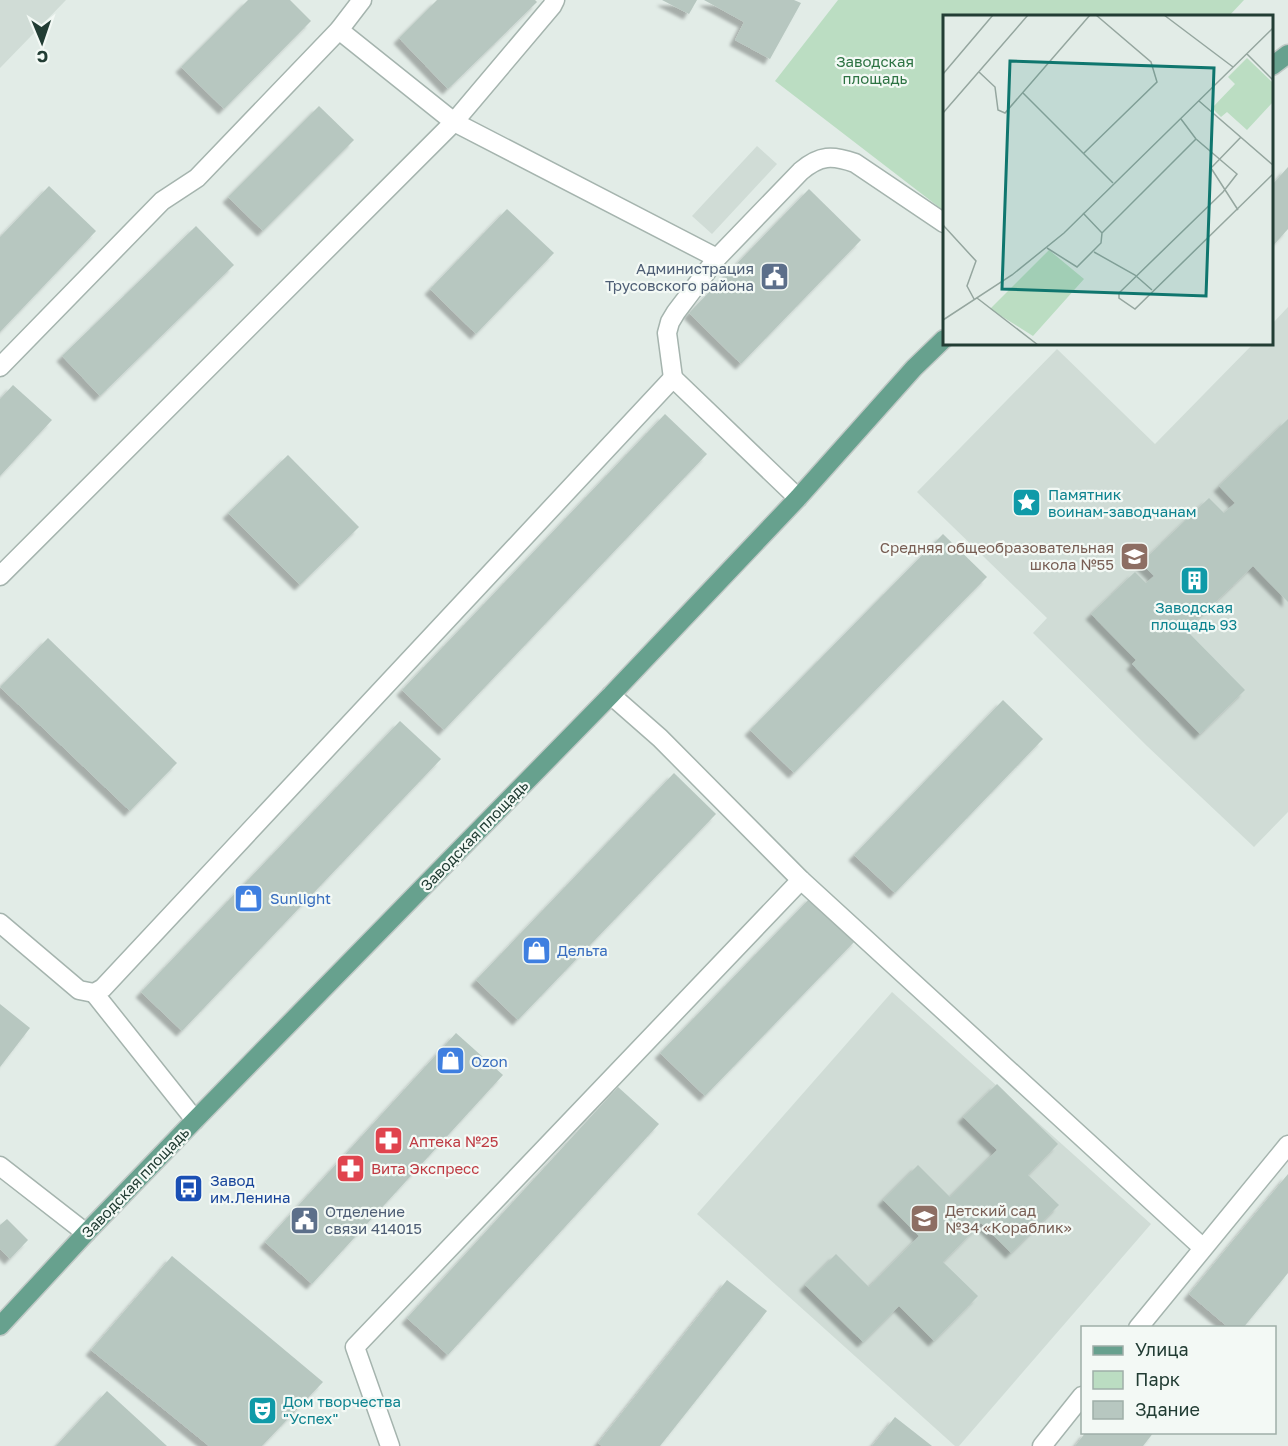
<svg xmlns="http://www.w3.org/2000/svg" width="1288" height="1446" font-family="'Golos Text',sans-serif">
  <style>
    .built { fill: #d0dcd6 }
    .green { fill: #bbddc2 }
    .building { fill: #b7c7c0; filter: url(#shadow) }
    .lines { fill: none; stroke-linecap: round; stroke-linejoin: round }
    .minor-casing { stroke: #a5b4ae; stroke-width: 21 }
    .major-casing { stroke: #c1c9c6; stroke-width: 21 }
    .minor { stroke: #fff; stroke-width: 18 }
    .major { stroke: #67a18e; stroke-width: 18 }
    .labels { text-anchor: middle; dominant-baseline: central; stroke-width: 4.5; stroke-linejoin: round; paint-order: stroke }
    .park-label { font-size: 15px; fill: #2d7343; stroke: #f3f9f5 }
    .service-label { font-size: 15px; fill: #4e5e75; stroke: #f3f9f5; text-anchor: end }
    .culture-label { font-size: 15px; fill: #0d838f; stroke: #f3f9f5; text-anchor: start }
    .education-label { font-size: 15px; fill: #785e54; stroke: #f3f9f5; text-anchor: end }
    .street-label { font-size: 15px; fill: #223d34; stroke: #f3f9f5 }
    .shop-label { font-size: 15px; fill: #366cbe; stroke: #f3f9f5; text-anchor: start }
    .health-label { font-size: 15px; fill: #be3a42; stroke: #f3f9f5; text-anchor: start }
    .transit-label { font-size: 15px; fill: #164399; stroke: #f3f9f5; text-anchor: start }
    .inset-road { fill: none; stroke: #95a69f; stroke-width: 1.5 }
    .view { fill: #0f766e; fill-opacity: 0.15; stroke: #0f766e; stroke-width: 3 }
    .inset-edge { fill: none; stroke: #223d34; stroke-width: 3 }
  </style>
  <defs>
    <filter id="shadow"><feDropShadow dx="-5.5" dy="5.5" stdDeviation="1.5" flood-color="#0004"/></filter>
  </defs>
  <rect width="100%" height="100%" fill="#e2ece7"/>
  <g class="built">
    <polygon points="0,0 66,0 0,68"/>
    <polygon points="757,146 777,164 712,234 692,216"/>
    <polygon points="1288,307 1288,812 1254,847 1147,746 1033,633 1047,618 917,492 1057,349 1155,444 1253,344 1272,344 1272,324"/>
    <polygon points="892,992 1151,1224 959,1446 955,1446 697,1214"/>
  </g>
  <polygon class="green" points="838,0 1244,0 1229,16 944,16 944,211 775,81"/>
  <g class="building">
    <polygon points="248,0 290,0 311,21 224,109 181,67"/>
    <polygon points="437,0 535,0 537,2 448,89 399,38"/>
    <polygon points="662,0 697,0 689,14"/>
    <polygon points="704,0 794,0 801,3 770,59 735,40 744,22"/>
    <polygon points="319,106 354,140 263,231 228,197"/>
    <polygon points="1288,167 1288,229 1272,247 1272,185"/>
    <polygon points="49,186 96,231 0,332 0,237"/>
    <polygon points="809,189 861,240 741,364 689,313"/>
    <polygon points="507,209 554,253 476,334 430,289"/>
    <polygon points="196,226 234,265 100,396 62,356"/>
    <polygon points="13,385 52,420 0,476 0,399"/>
    <polygon points="665,414 707,454 444,730 402,690"/>
    <polygon points="1288,419 1288,602 1253,566 1186,630 1245,690 1200,734 1132,664 1136,660 1091,614 1135,572 1146,583 1154,576 1141,563 1209,498 1224,513 1235,503 1219,486"/>
    <polygon points="288,455 359,527 300,585 228,513"/>
    <polygon points="943,534 987,577 794,773 750,730"/>
    <polygon points="48,638 177,763 130,811 0,687"/>
    <polygon points="1003,700 1043,739 895,893 854,855"/>
    <polygon points="400,721 441,759 182,1031 141,992"/>
    <polygon points="674,773 716,814 518,1020 476,980"/>
    <polygon points="812,896 857,939 705,1096 660,1053"/>
    <polygon points="0,1004 30,1028 0,1067"/>
    <polygon points="456,1033 503,1075 312,1284 265,1242"/>
    <polygon points="997,1084 1058,1144 1028,1175 1059,1205 1011,1253 981,1223 943,1262 978,1296 934,1341 899,1306 863,1342 805,1285 836,1254 869,1287 919,1236 883,1200 918,1165 950,1197 997,1150 963,1117"/>
    <polygon points="618,1087 659,1124 448,1355 407,1318"/>
    <polygon points="1288,1174 1288,1273 1243,1328 1229,1328 1189,1294"/>
    <polygon points="7,1219 28,1240 10,1259 0,1249 0,1225"/>
    <polygon points="172,1256 323,1382 262,1446 209,1446 91,1350"/>
    <polygon points="727,1280 767,1311 660,1446 602,1446 598,1443"/>
    <polygon points="107,1391 167,1446 56,1446"/>
    <polygon points="895,1417 932,1446 872,1446"/>
    <polygon points="1086,1432 1154,1432 1143,1446 1075,1446"/>
  </g>
  <g class="lines">
    <defs>
      <g id="minor">
        <polyline points="339,30 454,122 717,258"/>
        <polyline points="0,367 162,201 197,178 339,30 362,0"/>
        <path d="M673 378 667 333 670 322 676 312 717 258 801 171C820 155 832 155 855 163L944 223"/>
        <polyline points="0,576 454,122 552,6 555,0"/>
        <polyline points="611,695 660,738 801,880 1203,1248"/>
        <polyline points="0,923 79,990 94,993 103,988 673,378 798,498"/>
        <polyline points="94,993 195,1120"/>
        <polyline points="0,1166 86,1233"/>
        <polyline points="1138,1328 1288,1145"/>
        <polyline points="390,1446 355,1347 801,880"/>
        <polyline points="1042,1446 1082,1396"/>
      </g>
      <g id="major">
        <polyline points="1272,66 1288,54"/>
        <polyline points="0,1326 86,1233 195,1120 611,695 798,498 914,368 944,339"/>
      </g>
    </defs>
    <use href="#minor" class="minor-casing"/>
    <use href="#major" class="major-casing"/>
    <use href="#minor" class="minor"/>
    <use href="#major" class="major"/>
  </g>
  <defs>
    <symbol id="civic-square" viewBox="-11 -11 22 22"><rect x="-9" y="-9" width="18" height="18" rx="4" fill="#5c6f8a" stroke="#f3f9f5"/><path d="M-.6-6.5H3V-4.5H.6V-3L4-1V1h2V6H-6V1h2V-1L-.6-3ZM-1.2 2.5V6h2.4V2.5Z" fill="#fff"/></symbol>
    <symbol id="sight-square" viewBox="-11 -11 22 22"><rect x="-9" y="-9" width="18" height="18" rx="4" fill="#0f9aa8" stroke="#f3f9f5"/><path d="M0-6L1.8-2.2L6-1.7L2.9 1.2L3.7 5.4L0 3.3L-3.7 5.4L-2.9 1.2L-6-1.7L-1.8-2.2Z" fill="#fff"/></symbol>
    <symbol id="school-square" viewBox="-11 -11 22 22"><rect x="-9" y="-9" width="18" height="18" rx="4" fill="#8d6e63" stroke="#f3f9f5"/><path d="M0-5L7-2L0 1L-7-2ZM-4 1L0 2.5L4 1V4Q0 6-4 4Z" fill="#fff"/></symbol>
    <symbol id="building-square" viewBox="-11 -11 22 22"><rect x="-9" y="-9" width="18" height="18" rx="4" fill="#0f9aa8" stroke="#f3f9f5"/><path d="M-4-6H4V6H1V3H-1V6H-4ZM-2.5-4.3h1.7v1.8h-1.7ZM.8-4.3h1.7v1.8H.8ZM-2.5-1h1.7V.8h-1.7ZM.8-1h1.7V.8H.8Z" fill="#fff"/></symbol>
    <symbol id="shop-square" viewBox="-11 -11 22 22"><rect x="-9" y="-9" width="18" height="18" rx="4" fill="#3f7fe0" stroke="#f3f9f5"/><path d="M-5-2.5h2.3a2.7 3.5 0 0 1 5.4 0H5L5.5 6h-11ZM-1.5-2.5h3a1.5 2.3 0 0 0-3 0Z" fill="#fff"/></symbol>
    <symbol id="pharmacy-square" viewBox="-11 -11 22 22"><rect x="-9" y="-9" width="18" height="18" rx="4" fill="#e0444e" stroke="#f3f9f5"/><path d="M-2-6h4v4h4v4h-4v4h-4v-4h-4v-4h4Z" fill="#fff"/></symbol>
    <symbol id="bus-square" viewBox="-11 -11 22 22"><rect x="-9" y="-9" width="18" height="18" rx="4" fill="#1a4fb4" stroke="#f3f9f5"/><path d="M-5-6H5V4H4V6H2V4H-2V6H-4V4H-5ZM-3.5-4V0h7V-4ZM-3.5 1.2v1.5H-2V1.2ZM2 1.2v1.5H3.5V1.2Z" fill="#fff"/></symbol>
    <symbol id="theatre-square" viewBox="-11 -11 22 22"><rect x="-9" y="-9" width="18" height="18" rx="4" fill="#0f9aa8" stroke="#f3f9f5"/><path d="M-5-5.5Q0-4 5-5.5V0Q5 5 0 6Q-5 5-5 0ZM-3.3-2.5H-1v1.5H-3.3ZM1-2.5H3.3v1.5H1ZM-2.8 1Q0 5.5 2.8 1Z" fill="#fff"/></symbol>
  </defs>
  <g fill-rule="evenodd">
    <use href="#civic-square" x="758" y="260" width="33" height="33"/>
    <use href="#sight-square" x="1010" y="486" width="33" height="33"/>
    <use href="#school-square" x="1118" y="540" width="33" height="33"/>
    <use href="#building-square" x="1178" y="564" width="33" height="33"/>
    <use href="#shop-square" x="232" y="882" width="33" height="33"/>
    <use href="#shop-square" x="520" y="934" width="33" height="33"/>
    <use href="#shop-square" x="434" y="1044" width="33" height="33"/>
    <use href="#pharmacy-square" x="372" y="1124" width="33" height="33"/>
    <use href="#pharmacy-square" x="334" y="1152" width="33" height="33"/>
    <use href="#bus-square" x="172" y="1172" width="33" height="33"/>
    <use href="#school-square" x="908" y="1202" width="33" height="33"/>
    <use href="#civic-square" x="288" y="1204" width="33" height="33"/>
    <use href="#theatre-square" x="246" y="1394" width="33" height="33"/>
  </g>
  <g class="labels">
    <g class="park-label">
      <text x="875" y="61">Заводская<tspan x="875" dy="17">площадь</tspan></text>
    </g>
    <g class="service-label">
      <text x="754" y="268">Администрация<tspan x="754" dy="17">Трусовского района</tspan></text>
      <text x="325" y="1211" text-anchor="start">Отделение<tspan x="325" dy="17">связи 414015</tspan></text>
    </g>
    <g class="culture-label">
      <text x="1048" y="494">Памятник<tspan x="1048" dy="17">воинам-заводчанам</tspan></text>
      <text x="1194" y="607" text-anchor="middle">Заводская<tspan x="1194" dy="17">площадь 93</tspan></text>
      <text x="283" y="1401">Дом творчества<tspan x="283" dy="17">"Успех"</tspan></text>
    </g>
    <g class="education-label">
      <text x="1114" y="547">Средняя общеобразовательная<tspan x="1114" dy="17">школа №55</tspan></text>
      <text x="945" y="1210" text-anchor="start">Детский сад<tspan x="945" dy="17">№34 «Кораблик»</tspan></text>
    </g>
    <g class="street-label">
      <text transform="translate(474 835) rotate(-46)">Заводская площадь</text>
      <text transform="translate(135 1182) rotate(-46)">Заводская площадь</text>
    </g>
    <g class="shop-label">
      <text x="270" y="898">Sunlight</text>
      <text x="557" y="950">Дельта</text>
      <text x="471" y="1061">Ozon</text>
    </g>
    <g class="health-label">
      <text x="409" y="1141">Аптека №25</text>
      <text x="371" y="1168">Вита Экспресс</text>
    </g>
    <g class="transit-label">
      <text x="210" y="1180">Завод<tspan x="210" dy="17">им.Ленина</tspan></text>
    </g>
  </g>
  <g transform="translate(943 15)">
    <rect width="330" height="330" fill="#e2ece7"/>
    <path d="M304 43 330 68V87L304 115 284 97 278 102 269 93 292 69 285 62ZM106 235 141 264 90 321 47 294Z" fill="#bbddc2"/>
    <path class="inset-road" d="M221 0 290 52M304 39 330 65M36 57 52 72 55 95 62 98 147 0M0 59 50 0M80 78 170 168M256 86 330 150M0 98 85 0M238 104 253 124M141 138 214 67 208 47 153 0M295 195 268 153 298 122M140 198 159 218 253 124 294 159 280 177 176 278V283L192 294 330 159M0 210 33 246 24 271 31 284M104 233 134 252 158 228 159 218M151 237 192 260 209 275M34 283 95 330M0 305 69 260 121 218 330 13"/>
    <path class="view" d="M67 46 271 53 263 281 59 274Z"/>
    <rect width="330" height="330" class="inset-edge"/>
  </g>
  <rect x="1081" y="1326" width="195" height="108" fill="#f3f9f5" stroke="#9faea8" stroke-width="1.5"/>
  <rect x="1093" y="1346" width="30" height="9" fill="#67a18e" stroke="#9faea8" stroke-width="1.5"/>
  <text x="1135" y="1356" font-size="18" fill="#223d34">Улица</text>
  <rect x="1093" y="1371" width="30" height="18" fill="#bbddc2" stroke="#9faea8" stroke-width="1.5"/>
  <text x="1135" y="1386" font-size="18" fill="#223d34">Парк</text>
  <rect x="1093" y="1401" width="30" height="18" fill="#b7c7c0" stroke="#9faea8" stroke-width="1.5"/>
  <text x="1135" y="1416" font-size="18" fill="#223d34">Здание</text>
  <g transform="translate(42 42) rotate(178)" stroke="#f3f9f5" stroke-width="4.5" paint-order="stroke">
  <path d="M0-4.5L10 22L0 15L-10 22Z" fill="#223d34"/>
  <text y="-9" font-size="16" font-weight="bold" text-anchor="middle" fill="#223d34">С</text>
  </g>
</svg>
